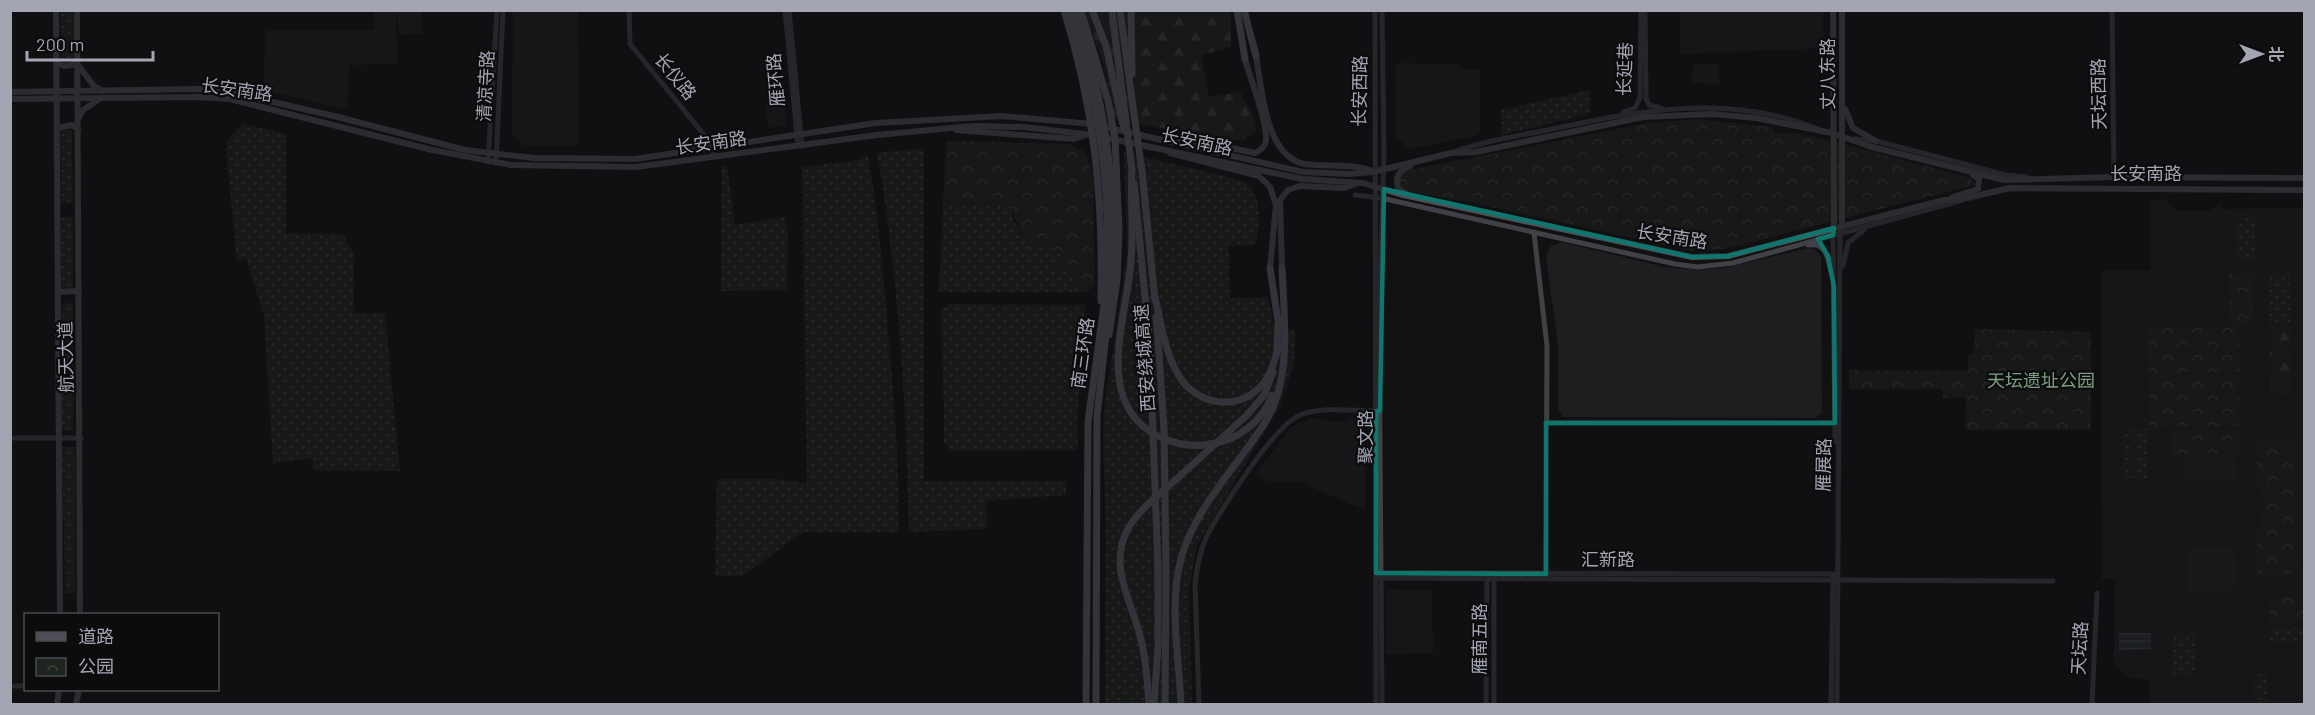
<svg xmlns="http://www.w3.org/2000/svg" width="2315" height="715" font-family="Barlow,'Noto Sans SC',sans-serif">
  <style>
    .built { fill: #1e1d1f }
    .grass { fill: url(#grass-dots) }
    .forest { fill: url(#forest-firs) }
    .park { fill: url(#park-crowns) }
    .garden { fill: #1e251f }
    .water { fill: url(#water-rules) }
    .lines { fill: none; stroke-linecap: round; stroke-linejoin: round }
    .secondary { stroke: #404147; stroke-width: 5 }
    .primary { stroke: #4e4f56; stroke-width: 6 }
    .highway { stroke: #5e5f68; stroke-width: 7 }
    .highway-bridge { stroke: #5e5f68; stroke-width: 7 }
    .marked { fill: none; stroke: #0f766e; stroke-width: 4.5; stroke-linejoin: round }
    .labels { text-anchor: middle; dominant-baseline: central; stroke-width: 4.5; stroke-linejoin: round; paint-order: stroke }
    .street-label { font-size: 18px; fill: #a3a5b3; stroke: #0c0c0d }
    .park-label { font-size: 18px; fill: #7a9d83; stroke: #0c0c0d }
  </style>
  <defs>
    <pattern id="grass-dots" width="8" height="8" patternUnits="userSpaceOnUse" patternTransform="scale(1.5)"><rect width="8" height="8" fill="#1e251f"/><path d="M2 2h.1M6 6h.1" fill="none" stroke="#3c423d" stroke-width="1.8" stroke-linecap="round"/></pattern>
    <pattern id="forest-firs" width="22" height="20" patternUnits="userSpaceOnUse" patternTransform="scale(1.5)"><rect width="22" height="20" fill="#1e251f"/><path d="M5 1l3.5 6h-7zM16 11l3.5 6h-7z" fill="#3c423d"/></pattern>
    <pattern id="park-crowns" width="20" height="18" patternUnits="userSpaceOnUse" patternTransform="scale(1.5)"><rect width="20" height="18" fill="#1e251f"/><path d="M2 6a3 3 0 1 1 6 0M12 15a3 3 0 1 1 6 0" fill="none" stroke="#3c423d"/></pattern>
    <pattern id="water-rules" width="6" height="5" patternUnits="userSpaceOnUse" patternTransform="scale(1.5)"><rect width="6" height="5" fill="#2a2f37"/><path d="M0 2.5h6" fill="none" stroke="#464a52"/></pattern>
  </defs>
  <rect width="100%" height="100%" fill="#111112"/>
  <g class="built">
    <polygon points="374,11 396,11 398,64 349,65 347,110 264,90 265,31 374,30"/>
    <polygon points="397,11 422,11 422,34 399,35"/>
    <polygon points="513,11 578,11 579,145 522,145 512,134"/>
    <polygon points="1680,11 1823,11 1823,48 1680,54"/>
    <polygon points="1396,63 1458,64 1461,69 1480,69 1480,131 1475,136 1409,149 1396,136"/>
    <polygon points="1693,64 1719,64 1719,85 1692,82"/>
    <polygon points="785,97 786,125 768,128 766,101"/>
    <polygon points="2150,200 2167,200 2176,211 2208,211 2222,202 2222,209 2304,208 2304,704 2150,704 2149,679 2132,679 2114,665 2115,579 2102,579 2101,271 2150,270"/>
    <polygon points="1562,242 1664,267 1698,270 1724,268 1808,248 1815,249 1821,257 1822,413 1816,418 1563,417 1558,410 1558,345 1546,257 1551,246"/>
    <polygon points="1349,417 1357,418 1365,426 1365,510 1300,482 1267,481 1256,474 1289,429 1311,418 1328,421 1344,421"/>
    <polygon points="1386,589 1432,590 1433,653 1386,654"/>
  </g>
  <g class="grass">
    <polygon points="60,11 73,11 74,60 61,59"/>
    <polygon points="1590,90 1590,114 1501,135 1501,110"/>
    <polygon points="243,124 286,134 286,233 343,234 354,255 354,313 385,313 400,471 314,470 312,458 273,464 264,316 246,259 237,261 226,150 228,139"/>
    <polygon points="60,130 72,130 73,203 61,203"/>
    <path d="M924 148V481H1066V495L986 501 987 529 909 532C906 406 899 278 877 153Z"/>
    <path d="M1124 152 1244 181C1265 199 1259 220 1256 244L1229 246 1230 298H1268L1275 329 1295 330 1294 364 1279 408 1197 545 1189 589 1192 704H1105L1106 530 1103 436 1104 409 1127 255Z"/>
    <path d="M868 155C879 217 883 278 889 341 894 404 900 468 898 532H804L742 576H715L717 479H777L807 484 802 167 859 160Z"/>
    <polygon points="722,166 727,166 735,225 785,217 788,236 787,290 721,291"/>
    <polygon points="1011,205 1013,219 1025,240 1061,249 1076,272 1075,292 939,292 943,206"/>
    <polygon points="61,217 73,217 73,288 61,289"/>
    <rect x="2237" y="218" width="18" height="42"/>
    <polygon points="2269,273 2290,273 2291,324 2269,325"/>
    <polygon points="73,303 73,374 62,374 62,304"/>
    <path d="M949 304 1085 305 1077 424 1078 450 952 451 944 443C945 398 941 355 941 311Z"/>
    <polygon points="62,388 74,388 73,430 62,430"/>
    <polygon points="2122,429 2132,429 2133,479 2123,479"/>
    <polygon points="2133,429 2147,429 2148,479 2134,479"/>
    <polygon points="62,447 75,447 75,593 65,593"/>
    <polygon points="2304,627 2304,642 2270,643 2270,628"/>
    <polygon points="2196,633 2196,671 2193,675 2172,675 2172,634"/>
    <rect x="2254" y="674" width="13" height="30"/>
  </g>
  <g class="forest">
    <polygon points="1085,11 1231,11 1231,47 1201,55 1209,97 1240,92 1254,118 1256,131 1243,140 1233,140 1115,120 1104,66"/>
    <polygon points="2270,326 2290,326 2291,347 2270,347"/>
    <polygon points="2291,350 2291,372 2270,373 2270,351"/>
    <polygon points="2271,374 2291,374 2291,393 2271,394"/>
  </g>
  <g class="park">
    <polygon points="1696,119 1772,127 1774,133 1794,133 1817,137 1971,178 1975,185 1724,249 1691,251 1474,203 1405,191 1402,190 1398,179 1405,171 1648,123"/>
    <path d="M946 141 1068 144 1085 152 1093 175 1095 285 1086 292H1075L1076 272 1059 271 1060 249H1025C1025 234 1014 220 1011 205L943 206Z"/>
    <rect x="2229" y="274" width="24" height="50"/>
    <polygon points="2148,327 2239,327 2240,372 2149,373"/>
    <polygon points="1975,329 2091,332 2091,430 1966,430 1966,398 1943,398 1942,389 1849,389 1849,370 1968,371 1968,355 1974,354"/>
    <polygon points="2149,375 2239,375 2239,426 2149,427"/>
    <rect x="2172" y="431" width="67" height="25"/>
    <polygon points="2257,442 2297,442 2298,574 2257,575 2257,532 2262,532 2262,484 2256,484"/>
    <polygon points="2304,597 2304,622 2269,623 2269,598"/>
  </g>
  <g class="garden">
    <rect x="2183" y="458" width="53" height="23"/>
    <polygon points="2188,547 2235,547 2236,590 2188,591"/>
  </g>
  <polygon class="water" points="2119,633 2151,633 2151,649 2119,650"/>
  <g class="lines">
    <g class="secondary">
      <polyline points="629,10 630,44 705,136 715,156"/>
      <polyline points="785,10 798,146"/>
      <polyline points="789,10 802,146"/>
      <polyline points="1375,10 1376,704"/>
      <polyline points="1645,10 1646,98 1649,105 1661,108"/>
      <polyline points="2112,10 2114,177"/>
      <polyline points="1623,112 1635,108 1640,98 1641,10"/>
      <polyline points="1855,139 1876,141 2006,175 2027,177"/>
      <path d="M1454 152C1486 140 1520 136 1552 129 1642 110 1730 93 1818 129"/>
      <polyline points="488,162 497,10"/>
      <polyline points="496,163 503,10"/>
      <polyline points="1355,195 1381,198 1675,264 1698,267 1733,263 1963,200"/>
      <polyline points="1833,232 1835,442"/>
      <polyline points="1534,233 1547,346 1546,574"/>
      <path d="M1808 245C1826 242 1828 258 1831 272"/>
      <polyline points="1843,266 1848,243 1864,230"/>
      <polyline points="1546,423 1835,423"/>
      <polyline points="10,438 81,438"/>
      <polyline points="1378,573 1834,574 1835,576"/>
      <polyline points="1377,578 2053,581"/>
      <polyline points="10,686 26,686"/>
      <path d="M1199 704 1195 584C1197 566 1201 546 1210 530 1225 504 1274 426 1300 415 1323 406 1354 411 1378 411"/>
      <polyline points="1382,704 1379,313 1384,154 1382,10"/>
      <polyline points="1486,704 1487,575"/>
      <polyline points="1494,704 1494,577"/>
      <polyline points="1831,704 1833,577"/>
      <polyline points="1837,704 1840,232"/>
      <polyline points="2092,704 2097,593"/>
    </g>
    <g class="primary">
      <polyline points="56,10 60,614"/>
      <polyline points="77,10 80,614"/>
      <polyline points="1833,10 1834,228"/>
      <path d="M1256 56C1262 89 1265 157 1305 164 1326 167 1349 163 1370 170"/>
      <polyline points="56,63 64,66 77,64 94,86 103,91"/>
      <polyline points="10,92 198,89 230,92 338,117 465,150 534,158 635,159 876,123 1002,116 1092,124 1303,172 1349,174 1373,172 1451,153 1476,152 1643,117 1711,114 1756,118 1832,133 1872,147 2004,180 2114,177 2304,178"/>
      <polyline points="10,99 197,97 230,99 432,150 511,165 636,167 877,135 973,126 1023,127 1093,135 1302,179 1363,183 1399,194 1692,257 1728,256 1944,200 1967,198 2010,188 2304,190"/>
      <polyline points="1845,109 1853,128 1876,141"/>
      <polyline points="78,119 83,110 98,100"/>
      <polyline points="56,128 72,125 78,129"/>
      <polyline points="956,130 1074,139 1085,135"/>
      <path d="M1168 139H1187L1255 153C1259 151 1263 149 1265 144 1271 130 1249 76 1245 59"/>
      <polyline points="1170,153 1259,176 1270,187 1276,205 1270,268"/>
      <path d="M1405 193 1398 188C1395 176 1399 171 1410 166"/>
      <polyline points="1953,197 1978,189 1979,179 1973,175"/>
      <polyline points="1842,226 1842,10"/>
      <polyline points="1282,268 1280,200 1288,190 1300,186 1344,188 1355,184"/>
      <polyline points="58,292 79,291"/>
      <polyline points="57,704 59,690"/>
      <polyline points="76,704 79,690"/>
    </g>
    <g class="highway">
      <path d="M1064 10C1095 111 1103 196 1101 301"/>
      <polyline points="1081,10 1108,101 1115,139 1119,231 1117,280 1109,335"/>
      <polyline points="1092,10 1106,46 1118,102"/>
      <polyline points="1112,10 1114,28"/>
      <polyline points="1120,10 1133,107"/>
      <polyline points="1131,10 1132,74"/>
      <polyline points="1237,10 1245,59"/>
      <polyline points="1244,10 1256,56"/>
      <path d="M1132 169C1130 199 1134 229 1131 260 1128 315 1091 402 1158 436 1175 444 1192 448 1211 444 1238 440 1263 421 1272 395"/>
      <polyline points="1142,171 1155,300"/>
      <polyline points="1134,183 1150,348"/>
      <polyline points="1270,268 1278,321 1277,352"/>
      <path d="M1155 297C1161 323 1165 353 1179 376 1196 405 1238 412 1261 386 1271 375 1274 362 1278 348"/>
      <polyline points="1156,317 1159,353"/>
      <polyline points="1264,395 1273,372"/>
      <polyline points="1086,704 1088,422 1106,290"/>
      <polyline points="1096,704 1097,416 1111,290"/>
      <path d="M1149 704C1147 680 1146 656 1139 632 1129 596 1108 563 1129 527 1142 506 1164 491 1181 475"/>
      <polyline points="1154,704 1158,647 1158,569"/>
      <polyline points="1165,704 1166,566"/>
      <path d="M1181 704C1179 656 1168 602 1182 555 1198 504 1236 468 1264 424 1293 379 1284 318 1282 268"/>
    </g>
    <g class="highway-bridge">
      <path d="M1070 10C1100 106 1112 190 1106 290"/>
      <path d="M1076 10C1107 111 1117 185 1111 290"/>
      <polyline points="1114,28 1132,169"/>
      <polyline points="1118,102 1124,129"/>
      <polyline points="1133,107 1142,171"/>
      <polyline points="1150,348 1158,569"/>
      <polyline points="1159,353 1164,429 1166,566"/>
      <polyline points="1181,475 1247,415 1264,395"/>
    </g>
  </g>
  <path d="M0 0H2315V715H0ZM1384 189 1692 257 1728 256 1834 228 1833 235 1818 239 1828 256 1834 287 1835 423H1546V574L1376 573V411H1380Z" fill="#111112" fill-opacity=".55" fill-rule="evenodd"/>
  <path class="marked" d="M1384 189 1692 257 1728 256 1834 228 1833 235 1818 239 1828 256 1834 287 1835 423H1546V574L1376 573V411H1380Z"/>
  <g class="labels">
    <g class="street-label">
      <text transform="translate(1624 69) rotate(-88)">长延巷</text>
      <text transform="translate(1827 74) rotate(-90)">丈八东路</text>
      <text transform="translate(676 76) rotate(51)">长仪路</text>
      <text transform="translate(775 80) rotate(-95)">雁环路</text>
      <text transform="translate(485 86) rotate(-87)">清凉寺路</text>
      <text transform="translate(237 89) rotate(8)">长安南路</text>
      <text transform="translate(1359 91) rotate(-89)">长安西路</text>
      <text transform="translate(2098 94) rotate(-91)">天坛西路</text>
      <text transform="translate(1197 141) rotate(12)">长安南路</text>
      <text transform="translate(711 142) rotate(-8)">长安南路</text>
      <text x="2146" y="173">长安南路</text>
      <text transform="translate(1672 236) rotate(9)">长安南路</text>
      <text transform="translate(1082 353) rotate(-82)">南三环路</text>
      <text transform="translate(65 357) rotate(-91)">航天大道</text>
      <text transform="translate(1144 358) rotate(-94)">西安绕城高速</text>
      <text transform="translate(1365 437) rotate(-90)">聚文路</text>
      <text transform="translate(1823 465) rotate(-89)">雁展路</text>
      <text x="1608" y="559">汇新路</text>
      <text transform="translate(1479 639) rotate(-90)">雁南五路</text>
      <text transform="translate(2079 648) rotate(-87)">天坛路</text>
    </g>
    <g class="park-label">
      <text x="2041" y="380">天坛遗址公园</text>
    </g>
  </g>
  <rect width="2315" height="715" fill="none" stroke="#a3a5b3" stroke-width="24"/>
  <rect x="24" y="613" width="195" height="78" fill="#0c0c0d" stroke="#48494f" stroke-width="1.5"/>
  <rect x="36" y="632" width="30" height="9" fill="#4e4f56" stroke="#48494f" stroke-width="1.5"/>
  <text x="78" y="643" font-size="18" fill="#a3a5b3">道路</text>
  <rect x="36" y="658" width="30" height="18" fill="url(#park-crowns)" stroke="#48494f" stroke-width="1.5"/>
  <text x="78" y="673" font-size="18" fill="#a3a5b3">公园</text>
  <g transform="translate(2261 54) rotate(90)" stroke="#0c0c0d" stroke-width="4.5" paint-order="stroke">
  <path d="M0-4.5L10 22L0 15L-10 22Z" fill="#a3a5b3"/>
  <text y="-9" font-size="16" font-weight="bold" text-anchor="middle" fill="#a3a5b3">北</text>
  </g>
  <path d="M27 51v9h126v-9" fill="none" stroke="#a3a5b3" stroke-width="3"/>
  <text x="36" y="51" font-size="18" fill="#a3a5b3" stroke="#0c0c0d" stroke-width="4.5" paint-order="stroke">200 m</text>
</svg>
